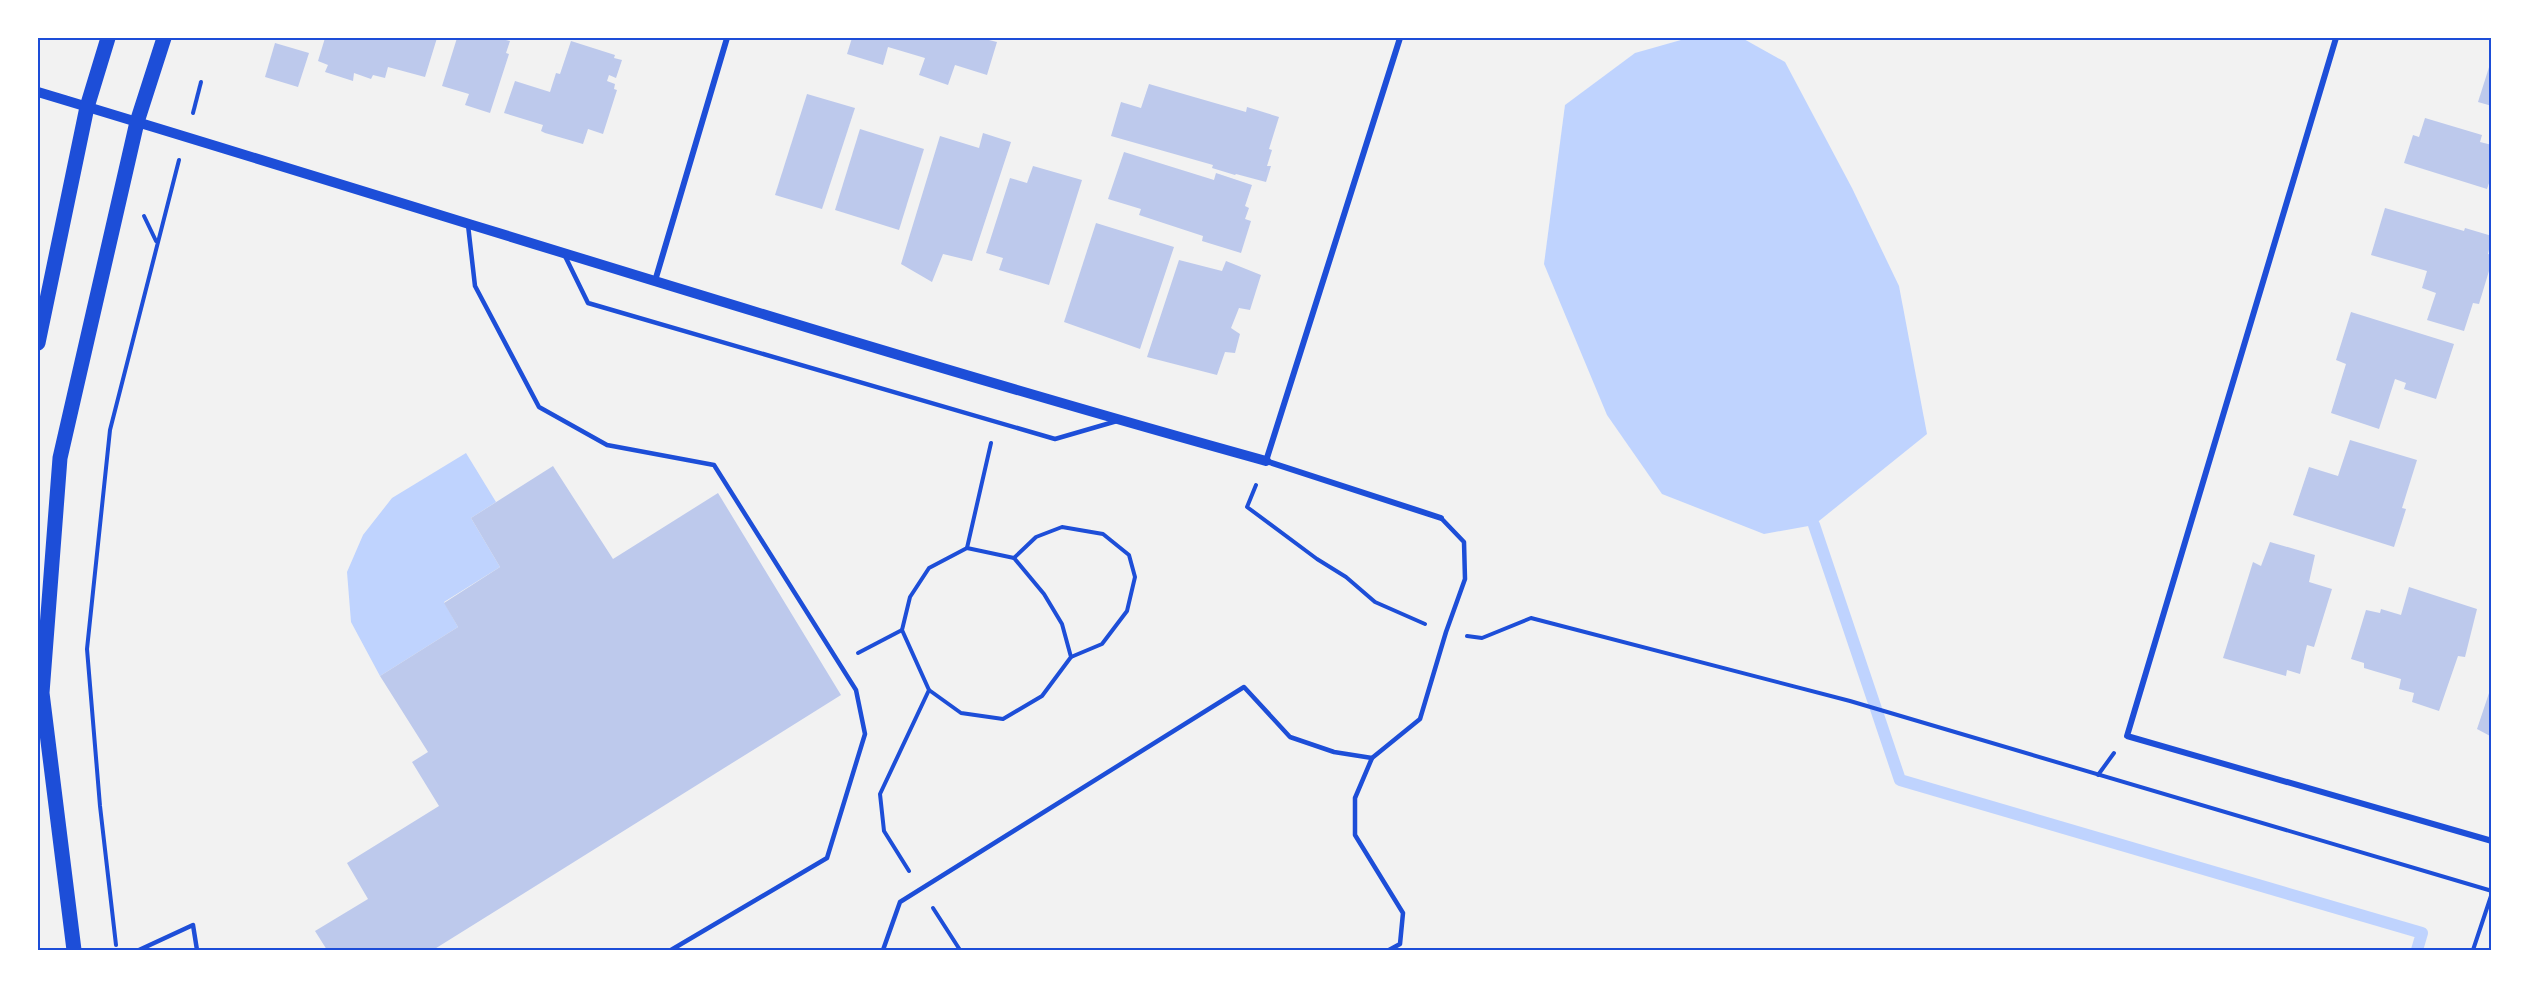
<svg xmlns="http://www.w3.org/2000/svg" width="2529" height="988" font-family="Signika,sans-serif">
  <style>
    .water { fill: #bfd3fe }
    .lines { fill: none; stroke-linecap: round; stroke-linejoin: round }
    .stream { stroke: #bfd3fe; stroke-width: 12 }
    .building { fill: #bdc9ec }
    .path { stroke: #1d4ed8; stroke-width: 4 }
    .service { stroke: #1d4ed8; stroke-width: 4.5 }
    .minor { stroke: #1d4ed8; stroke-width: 6 }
    .tertiary { stroke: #1d4ed8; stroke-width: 10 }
    .primary { stroke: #1d4ed8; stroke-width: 15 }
    .neatline { fill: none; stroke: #1d4ed8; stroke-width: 2 }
  </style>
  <rect width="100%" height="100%" fill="#f2f2f2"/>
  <g class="water">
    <polygon points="1688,38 1742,38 1785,62 1852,188 1899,286 1927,434 1814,525 1764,534 1662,494 1607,415 1544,264 1565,105 1635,53"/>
    <polygon points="466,453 496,502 471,518 500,567 444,602 458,627 380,676 351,622 347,572 363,535 392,498"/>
  </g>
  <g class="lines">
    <polyline class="stream" points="1814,525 1900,780 2422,933 2417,950"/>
  </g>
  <g class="building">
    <polygon points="325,38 437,38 425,77 388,67 385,78 373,75 371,79 354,73 353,81 325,72 328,65 318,61"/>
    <polygon points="457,38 498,38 510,41 506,53 509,54 490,113 465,105 469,94 442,86"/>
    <polygon points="852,38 981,38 997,42 987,75 955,65 948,85 919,75 925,58 888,47 883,65 847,54"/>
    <polygon points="571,41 615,55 614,58 622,60 616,78 609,75 607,81 615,84 614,89 617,90 603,134 588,129 583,144 545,133 541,131 543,125 504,113 515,81 550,92 556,73 560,74"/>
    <polygon points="275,43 309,53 298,87 265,77"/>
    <polygon points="2491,61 2492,61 2492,106 2478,102"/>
    <polygon points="1149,84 1246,112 1247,107 1279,117 1269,149 1272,150 1267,166 1271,166 1266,182 1236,174 1235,175 1212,168 1213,165 1111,136 1121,102 1141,108"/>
    <polygon points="807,94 855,108 822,209 775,195"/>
    <polygon points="2425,118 2482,135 2480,142 2492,145 2492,174 2487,189 2404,163 2413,135 2419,137"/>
    <polygon points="860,129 924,149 899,230 835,210"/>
    <polygon points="983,133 1011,142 972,261 943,254 932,282 901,264 940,136 979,148"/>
    <polygon points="1124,152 1214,180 1216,173 1252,185 1245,206 1249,208 1245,219 1251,221 1241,253 1202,241 1203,236 1139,215 1141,209 1108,199"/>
    <polygon points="1033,166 1082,180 1049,285 999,270 1003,258 986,253 1010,178 1027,183"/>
    <polygon points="2385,208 2464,231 2465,228 2492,236 2488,254 2492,255 2492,261 2479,304 2473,303 2464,331 2427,320 2436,293 2422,288 2427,271 2371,255"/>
    <polygon points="1096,223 1174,247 1140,349 1064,322"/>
    <polygon points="1179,260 1222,271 1226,261 1261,275 1250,310 1239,308 1231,328 1240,334 1235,353 1225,352 1217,375 1147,357"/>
    <polygon points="2351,312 2454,344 2436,399 2404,389 2406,383 2395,379 2379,429 2331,413 2346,364 2336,360"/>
    <polygon points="2350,440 2417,460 2402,508 2406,509 2394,547 2293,515 2309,467 2338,476"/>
    <polygon points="553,466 613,559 718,493 841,695 433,950 327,950 315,931 368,899 347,863 439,806 412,762 428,752 380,676 458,627 444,603 500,567 471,518"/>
    <polygon points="2270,542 2315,555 2309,582 2332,589 2314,647 2307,645 2300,674 2287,670 2286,676 2223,658 2253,562 2261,566"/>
    <polygon points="2409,587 2477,609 2465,657 2458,656 2439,711 2412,702 2414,693 2399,689 2401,679 2364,668 2364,663 2351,659 2366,610 2380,613 2381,609 2401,615"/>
    <polygon points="2492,684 2492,737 2477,729"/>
  </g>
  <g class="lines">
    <g class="path">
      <polyline points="193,113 201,82"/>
      <polyline points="144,216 156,241"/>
      <polyline points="1256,485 1247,507 1317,559 1346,577 1375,602 1425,624"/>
      <polygon points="967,548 1014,558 1044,594 1062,624 1071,657 1042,696 1003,719 961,713 929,690 902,630 910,597 929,568"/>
      <polyline points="967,548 991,443"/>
      <polyline points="1014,558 1036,537 1062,527 1103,534 1129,555 1135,577 1127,611 1102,644 1071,657"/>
      <polyline points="1467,636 1482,638 1531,618 1850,701 2492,891"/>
      <polyline points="858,653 902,630"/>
      <polyline points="2098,775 2114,753"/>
      <polyline points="909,871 884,831 880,794 929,690"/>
      <polyline points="933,908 960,950"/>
      <polyline points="116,945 100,806 87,649 110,430 179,160"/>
      <polyline points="2473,950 2492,893"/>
    </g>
    <g class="service">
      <polyline points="468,225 475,286 539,407 607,445 714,465 856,690 865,734 827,858 671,950"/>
      <polyline points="565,256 588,303 1055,439 1117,421"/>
      <polyline points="139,950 193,925 197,950"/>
      <polyline points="883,950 900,902 1244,687 1290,737 1334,752 1372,758"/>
      <polyline points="1389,950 1400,944 1403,913 1355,835 1355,798 1372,758 1420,719 1446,632 1465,579 1464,542 1441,518"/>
    </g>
    <g class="minor">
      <polyline points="1400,38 1266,461 1441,518"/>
      <polyline points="2336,38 2127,736 2492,841"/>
      <polyline points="655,281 727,38"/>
    </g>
    <path class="tertiary" d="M38 92C447 215 854 347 1266 461"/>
    <g class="primary">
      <polyline points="38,343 87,107 108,38"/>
      <polyline points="74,950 42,693 60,458 137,122 164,38"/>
    </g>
  </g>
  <rect width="2529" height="988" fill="none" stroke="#ffffff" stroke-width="78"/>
  <rect x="39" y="39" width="2451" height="910" class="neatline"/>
</svg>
